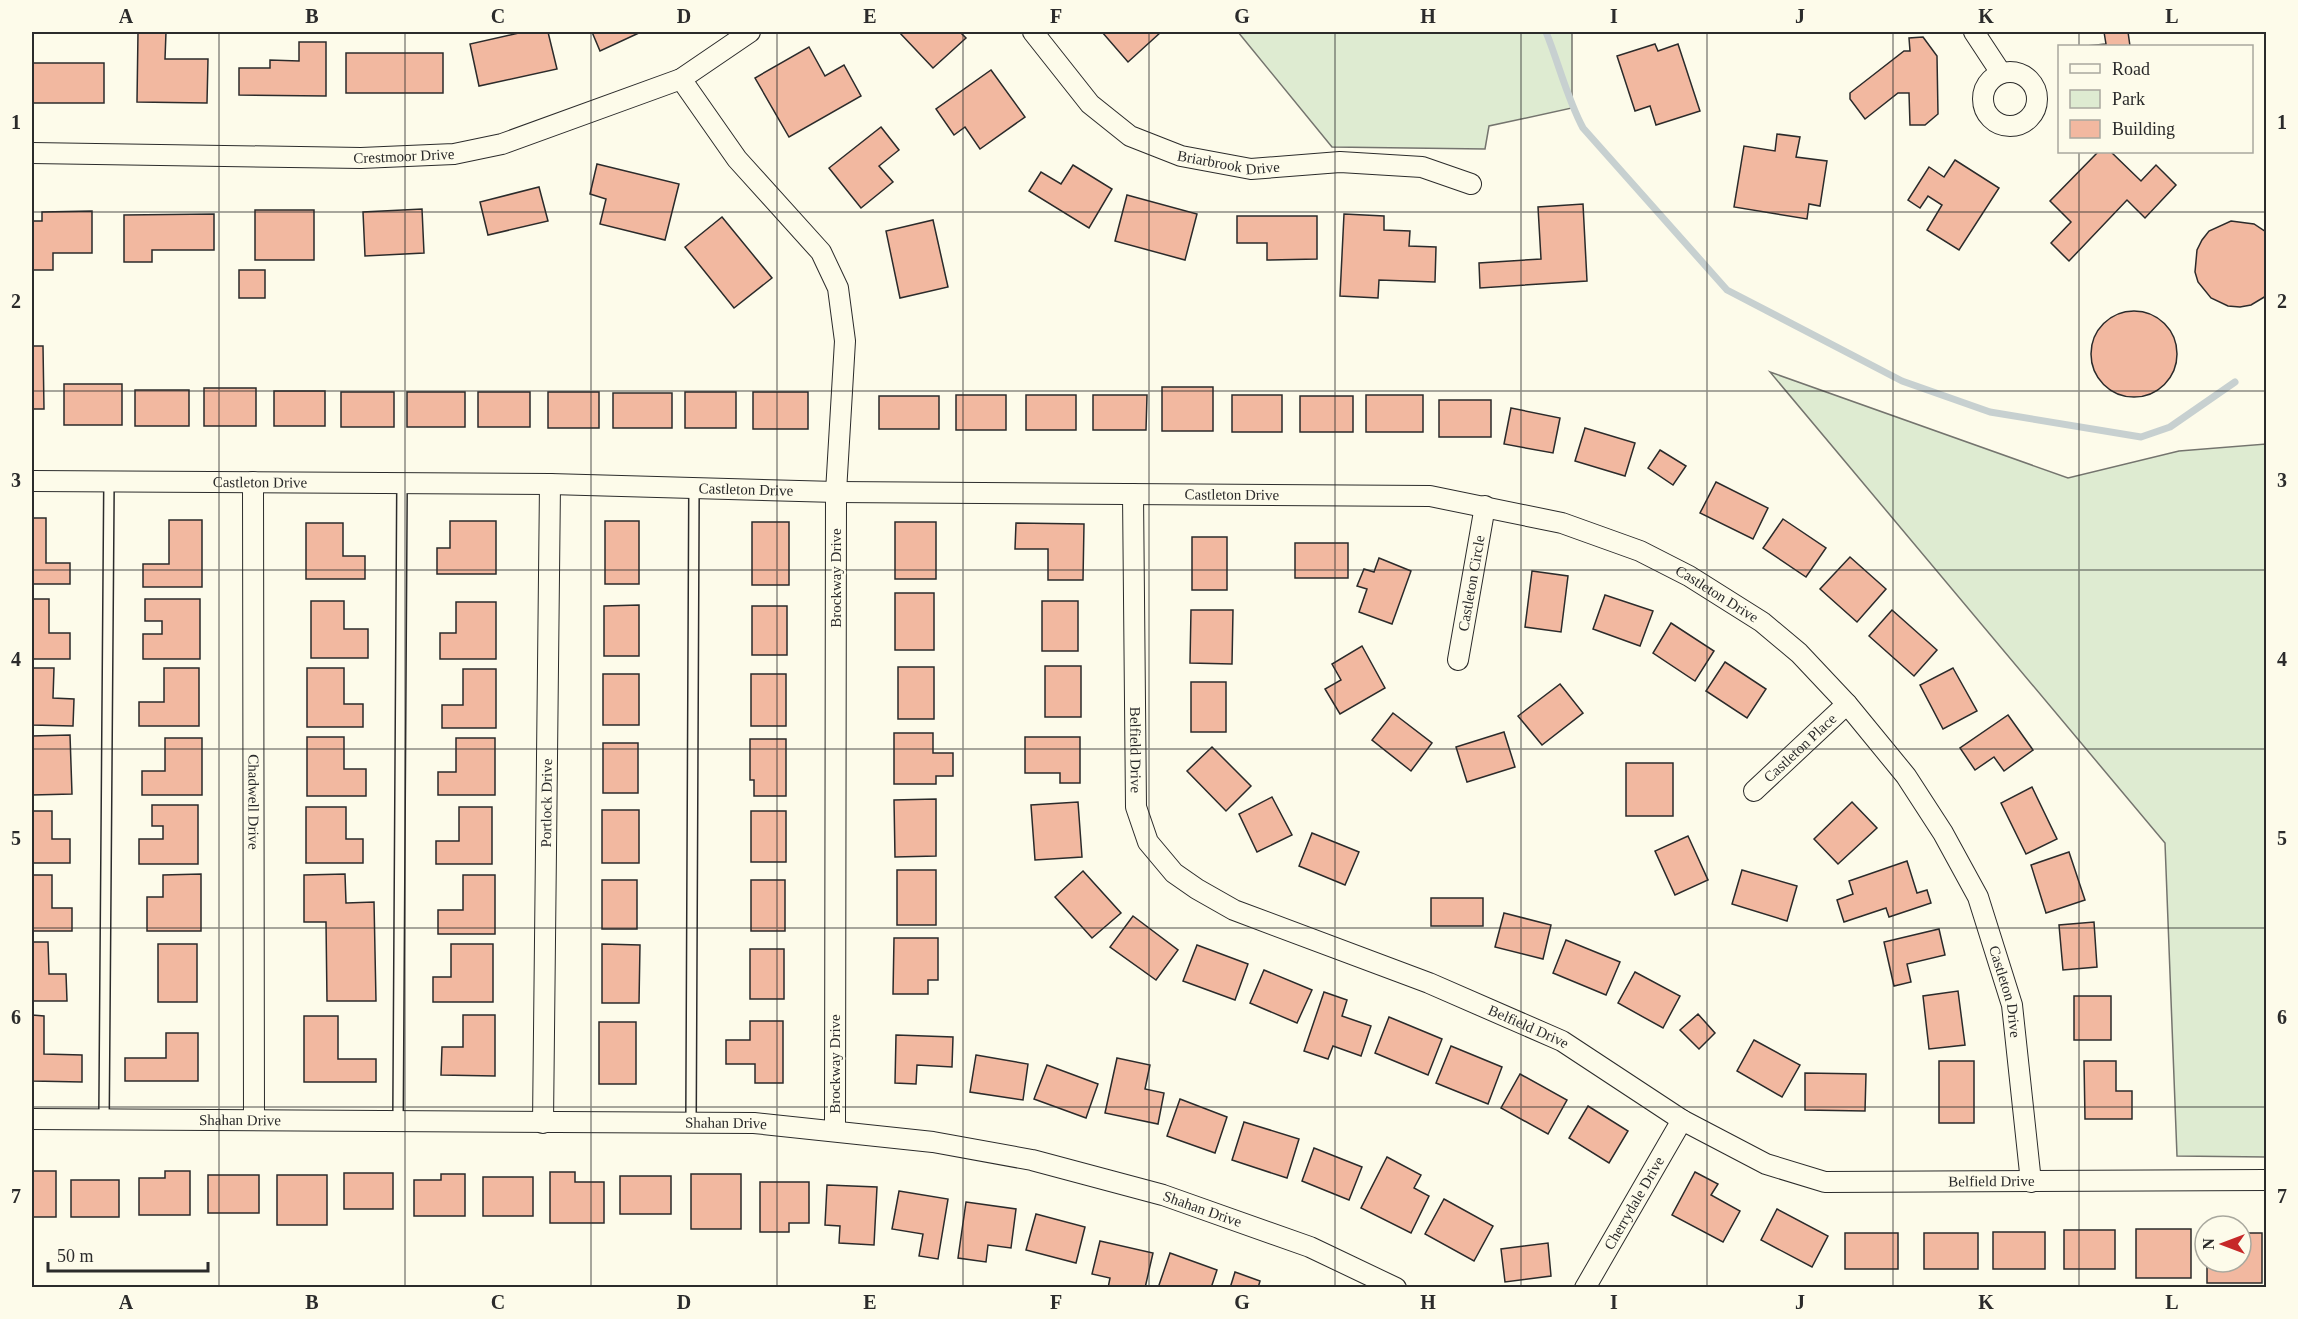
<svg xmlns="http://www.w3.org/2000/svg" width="2298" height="1319" font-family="Georgia,serif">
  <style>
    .green { fill: #deebd1; stroke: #74746e; stroke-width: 1.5 }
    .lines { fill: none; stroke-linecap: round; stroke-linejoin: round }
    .stream { stroke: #c7d0d0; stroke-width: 7 }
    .building { fill: #f2b8a0; stroke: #2b2b2b; stroke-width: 1.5 }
    .service-casing { stroke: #2b2b2b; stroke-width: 12 }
    .minor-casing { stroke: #2b2b2b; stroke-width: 22 }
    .service { stroke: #fdfbea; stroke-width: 9 }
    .minor { stroke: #fdfbea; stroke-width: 20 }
    .grid { fill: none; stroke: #2b2b2b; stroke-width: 1.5; stroke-opacity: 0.55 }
    .labels { text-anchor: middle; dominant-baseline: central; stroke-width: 4.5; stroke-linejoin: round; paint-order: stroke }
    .street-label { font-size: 15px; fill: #2b2b2b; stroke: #fdfbea }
    .neatline { fill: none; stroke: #2b2b2b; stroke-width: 2 }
    .grid-label { font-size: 20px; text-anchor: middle; font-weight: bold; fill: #2b2b2b }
  </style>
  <rect width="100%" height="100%" fill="#fdfbea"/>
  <g class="green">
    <polygon points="1238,32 1572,32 1572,108 1489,126 1485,149 1332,147"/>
    <polygon points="1770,372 2068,478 2179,451 2266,444 2266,1157 2177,1156 2165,843"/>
  </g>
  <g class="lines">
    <path class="stream" d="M1546 32C1559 64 1567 98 1583 128L1727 290 1902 381 1990 412 2141 437 2170 427 2235 382"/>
  </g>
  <g class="building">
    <polygon points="138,32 166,32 165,59 208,59 207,103 137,102"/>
    <polygon points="523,32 548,32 557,69 479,86 470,44"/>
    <polygon points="592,32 641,32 600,51"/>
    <polygon points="899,32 960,32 966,38 933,68"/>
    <polygon points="1102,32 1161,32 1128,62"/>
    <polygon points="2104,32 2128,32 2130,46 2086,46 2106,44"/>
    <polygon points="1923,37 1937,56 1938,114 1925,125 1910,125 1909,93 1898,93 1865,119 1850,99 1850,93 1904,51 1910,51 1909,38"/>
    <polygon points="299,42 326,42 326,96 239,95 239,68 270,68 270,60 299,61"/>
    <polygon points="1655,44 1658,51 1678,44 1700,111 1656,125 1650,106 1635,111 1617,56"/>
    <polygon points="809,47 825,76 844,65 861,96 789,137 755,78"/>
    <rect x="346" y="53" width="97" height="40"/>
    <rect x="32" y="63" width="72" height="40"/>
    <polygon points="991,70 1025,117 980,149 965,127 954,135 936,109"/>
    <polygon points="881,127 899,150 879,166 893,182 861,208 829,168"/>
    <polygon points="1777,134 1800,137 1796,157 1827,161 1820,206 1809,204 1807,219 1734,207 1744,146 1775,151"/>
    <polygon points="2098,152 2111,152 2141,181 2156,165 2176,185 2145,218 2127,200 2069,261 2051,243 2071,222 2050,201"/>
    <polygon points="1955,160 1999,188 1959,250 1927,230 1942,205 1928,196 1920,208 1908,200 1929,167 1944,177"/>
    <polygon points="597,164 679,184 665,240 600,224 606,199 590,194"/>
    <polygon points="1073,165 1112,189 1089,228 1029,191 1041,172 1061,184"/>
    <polygon points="539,187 548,221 488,235 480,202"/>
    <polygon points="1127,195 1197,214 1185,260 1115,241"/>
    <polygon points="1583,204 1587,281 1480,288 1479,263 1541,259 1538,207"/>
    <polygon points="422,209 424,253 365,256 363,212"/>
    <rect x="255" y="210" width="59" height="50"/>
    <polygon points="92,211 92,253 53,253 53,270 32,270 32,221 42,221 42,212"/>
    <polygon points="214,214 214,250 152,250 152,262 124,262 124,215"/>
    <polygon points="1344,214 1384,216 1384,230 1410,231 1409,246 1436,247 1435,282 1379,280 1378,298 1340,296"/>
    <polygon points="1237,216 1317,216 1317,259 1267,260 1267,243 1237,243"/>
    <polygon points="722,217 772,278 734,308 685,247"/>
    <polygon points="933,220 948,287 900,298 886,231"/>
    <polygon points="2231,221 2254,224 2266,232 2266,296 2251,305 2240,307 2228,306 2211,298 2198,282 2195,272 2197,250 2202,240 2209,231"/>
    <rect x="239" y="270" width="26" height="28"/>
    <circle cx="2134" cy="354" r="43"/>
    <polygon points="32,346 43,346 44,409 32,409"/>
    <rect x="64" y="384" width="58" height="41"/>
    <rect x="1162" y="387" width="51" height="44"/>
    <rect x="204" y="388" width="52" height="38"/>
    <rect x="135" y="390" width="54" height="36"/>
    <rect x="274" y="391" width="51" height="35"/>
    <rect x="341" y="392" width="53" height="35"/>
    <rect x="407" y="392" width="58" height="35"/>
    <rect x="478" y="392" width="52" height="35"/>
    <rect x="548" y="392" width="51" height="36"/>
    <rect x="685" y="392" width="51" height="36"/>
    <rect x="753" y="392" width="55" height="37"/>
    <rect x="613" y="393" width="59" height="35"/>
    <rect x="956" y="395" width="50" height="35"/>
    <rect x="1026" y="395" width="50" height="35"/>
    <polygon points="1093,395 1147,395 1146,430 1093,430"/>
    <rect x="1232" y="395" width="50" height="37"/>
    <rect x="1366" y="395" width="57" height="37"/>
    <rect x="879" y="396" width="60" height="33"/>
    <rect x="1300" y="396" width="53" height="36"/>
    <rect x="1439" y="400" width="52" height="37"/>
    <polygon points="1511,408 1560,418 1553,453 1504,444"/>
    <polygon points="1585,428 1635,443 1625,476 1575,461"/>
    <polygon points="1660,450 1686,466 1673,485 1648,468"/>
    <polygon points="1716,482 1768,508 1753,539 1700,513"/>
    <polygon points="32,518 46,518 46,563 70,563 70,584 32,584"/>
    <polygon points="1783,519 1826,548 1806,577 1763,548"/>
    <polygon points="169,520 202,520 202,587 143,587 143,564 169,564"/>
    <polygon points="450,521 496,521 496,574 437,574 437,548 450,548"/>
    <rect x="605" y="521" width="34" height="63"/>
    <rect x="752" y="522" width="37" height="63"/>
    <rect x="895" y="522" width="41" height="57"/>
    <polygon points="306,523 343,523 343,556 365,556 365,579 306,579"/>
    <polygon points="1016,523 1084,524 1083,580 1048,580 1048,549 1015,549"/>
    <rect x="1192" y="537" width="35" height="53"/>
    <rect x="1295" y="543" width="53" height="35"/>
    <polygon points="1850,557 1886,589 1857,622 1820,589"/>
    <polygon points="1379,558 1411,571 1392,624 1359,612 1367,589 1357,586 1364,569 1374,572"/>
    <polygon points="1532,571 1568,576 1561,632 1525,627"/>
    <rect x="895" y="593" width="39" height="57"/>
    <polygon points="1605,595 1653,611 1640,646 1593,629"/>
    <polygon points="32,599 49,599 49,633 70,633 70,659 32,659"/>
    <polygon points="145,599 200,599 200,659 143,659 143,634 162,634 162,621 145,621"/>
    <polygon points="311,601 344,601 344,629 368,629 368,658 311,658"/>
    <rect x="1042" y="601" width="36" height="50"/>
    <polygon points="456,602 496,602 496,659 440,659 440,633 456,633"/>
    <polygon points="639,605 639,656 604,656 604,606"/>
    <rect x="752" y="606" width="35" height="49"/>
    <polygon points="1191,610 1233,610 1232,664 1190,663"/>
    <polygon points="1892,610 1937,650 1914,676 1869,636"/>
    <polygon points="1671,623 1714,651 1695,681 1653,653"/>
    <polygon points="1362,646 1385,688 1340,714 1325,689 1341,680 1332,664"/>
    <polygon points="1725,662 1766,689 1747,718 1706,691"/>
    <rect x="1045" y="666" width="36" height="51"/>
    <rect x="898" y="667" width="36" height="52"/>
    <polygon points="32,668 54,668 53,698 74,699 73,726 32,725"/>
    <polygon points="164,668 199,668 199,726 139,726 139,702 164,702"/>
    <polygon points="307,668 344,668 344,704 363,704 363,727 307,727"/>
    <polygon points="1953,668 1977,711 1943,729 1920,685"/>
    <polygon points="463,669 496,669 496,728 442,728 442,705 463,705"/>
    <rect x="603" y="674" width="36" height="51"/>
    <rect x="751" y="674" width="35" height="52"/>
    <rect x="1191" y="682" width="35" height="50"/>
    <polygon points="1560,684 1583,713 1542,745 1518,716"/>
    <polygon points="1393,713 1432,743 1411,771 1372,740"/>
    <polygon points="2008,715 2033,750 2004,771 1994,757 1975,770 1960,748"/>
    <polygon points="1504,732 1515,767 1467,782 1456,747"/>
    <polygon points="894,733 933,733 933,753 953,753 953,776 936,776 936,784 894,784"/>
    <polygon points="70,735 72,794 32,795 32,736"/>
    <polygon points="307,737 344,737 344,769 366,769 366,796 307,796"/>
    <polygon points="1025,737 1080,737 1080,783 1060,783 1060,773 1025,773"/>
    <polygon points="165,738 202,738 202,795 142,795 142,771 165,771"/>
    <polygon points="456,738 495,738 495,795 438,795 438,772 456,772"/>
    <polygon points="750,739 786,739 786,796 754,796 754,780 750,780"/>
    <rect x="603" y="743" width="35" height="50"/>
    <polygon points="1212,747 1251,786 1226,811 1187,771"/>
    <rect x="1626" y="763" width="47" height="53"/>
    <polygon points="2032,787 2057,839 2026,854 2001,803"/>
    <polygon points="1272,797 1292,835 1257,852 1239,814"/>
    <polygon points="936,799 936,856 895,857 894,800"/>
    <polygon points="1078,802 1082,857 1035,860 1031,805"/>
    <polygon points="1852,802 1877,828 1838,864 1814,839"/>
    <polygon points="152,805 198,805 198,864 139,864 139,839 163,839 163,826 152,826"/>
    <polygon points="306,807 346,807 346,839 363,839 363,863 306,863"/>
    <polygon points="459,807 492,807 492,864 436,864 436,841 459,841"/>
    <rect x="602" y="810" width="37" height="53"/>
    <polygon points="32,811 52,811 52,839 70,839 70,863 32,863"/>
    <rect x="751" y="811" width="35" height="51"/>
    <polygon points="1312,833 1359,852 1345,885 1299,866"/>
    <polygon points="1688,836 1708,880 1675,895 1655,851"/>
    <polygon points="2069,852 2085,900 2046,913 2031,865"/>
    <polygon points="1907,861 1917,893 1927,890 1931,903 1889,917 1886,908 1844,922 1837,900 1853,894 1849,881"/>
    <rect x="897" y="870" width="39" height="55"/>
    <polygon points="1742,870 1797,886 1787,921 1732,904"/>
    <polygon points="1083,871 1121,913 1092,938 1055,897"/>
    <polygon points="201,874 201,931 147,931 147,897 163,897 163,875"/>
    <polygon points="345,874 346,903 374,902 376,1001 327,1001 326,922 304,922 304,875"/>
    <polygon points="32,875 52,875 52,908 72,908 72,931 32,931"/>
    <polygon points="463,875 495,875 495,934 438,934 438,910 463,910"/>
    <rect x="602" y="880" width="35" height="49"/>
    <rect x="751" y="880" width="34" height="51"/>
    <rect x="1431" y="898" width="52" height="28"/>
    <polygon points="1504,913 1551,925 1543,959 1495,947"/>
    <polygon points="1133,916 1178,950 1156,980 1110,947"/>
    <polygon points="2094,922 2097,967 2063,970 2059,925"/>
    <polygon points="1939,929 1945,955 1907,964 1911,982 1894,986 1884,942"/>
    <polygon points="894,938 938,938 938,980 928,980 928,994 893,994"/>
    <polygon points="1566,940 1620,962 1606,995 1553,973"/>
    <polygon points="32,942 48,942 49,974 66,974 67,1001 32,1001"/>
    <rect x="158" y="944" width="39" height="58"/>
    <polygon points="451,944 493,944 493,1002 433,1002 433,977 451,977"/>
    <polygon points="602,944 640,945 639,1003 602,1003"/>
    <polygon points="1197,945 1248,964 1235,1000 1183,981"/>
    <rect x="750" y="949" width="34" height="50"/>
    <polygon points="1264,970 1312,990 1297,1023 1250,1003"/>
    <polygon points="1635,972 1680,996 1663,1028 1618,1003"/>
    <polygon points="1958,991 1965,1045 1929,1049 1923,996"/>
    <polygon points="1324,992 1347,1000 1342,1016 1371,1026 1361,1056 1333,1046 1328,1059 1304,1051"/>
    <rect x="2074" y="996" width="37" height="44"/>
    <polygon points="1698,1014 1715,1033 1699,1049 1680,1030"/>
    <polygon points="32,1015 44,1016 44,1054 82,1055 82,1082 32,1081"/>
    <polygon points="463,1015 495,1015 495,1076 441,1075 442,1047 463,1047"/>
    <polygon points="304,1016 338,1016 338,1059 376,1059 376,1082 304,1082"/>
    <polygon points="1389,1017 1442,1039 1428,1075 1375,1053"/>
    <polygon points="750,1021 783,1021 783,1083 755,1083 755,1064 726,1064 726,1040 750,1040"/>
    <rect x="599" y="1022" width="37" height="62"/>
    <polygon points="166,1033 198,1033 198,1081 125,1081 125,1058 166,1058"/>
    <polygon points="896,1035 953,1037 952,1067 917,1065 916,1084 895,1083"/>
    <polygon points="1754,1040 1800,1065 1782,1097 1737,1071"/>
    <polygon points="1451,1046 1502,1067 1488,1104 1436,1083"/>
    <polygon points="976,1055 1028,1064 1023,1100 970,1092"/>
    <polygon points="1117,1058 1150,1065 1145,1089 1164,1093 1158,1124 1105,1113"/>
    <rect x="1939" y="1061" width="35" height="62"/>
    <polygon points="2084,1061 2116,1061 2116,1091 2132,1091 2132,1119 2085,1119"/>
    <polygon points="1047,1065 1098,1084 1086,1118 1034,1099"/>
    <polygon points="1805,1073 1866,1074 1865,1111 1805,1110"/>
    <polygon points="1520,1074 1567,1100 1548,1134 1501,1108"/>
    <polygon points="1180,1099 1227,1117 1215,1153 1167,1136"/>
    <polygon points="1588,1106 1628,1131 1609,1163 1569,1138"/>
    <polygon points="1244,1122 1299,1139 1287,1178 1232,1160"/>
    <polygon points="1314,1148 1362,1167 1349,1200 1302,1181"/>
    <polygon points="1387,1157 1421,1175 1414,1188 1429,1196 1411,1233 1361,1208"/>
    <rect x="32" y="1171" width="24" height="46"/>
    <polygon points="165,1171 190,1171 190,1215 139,1215 139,1178 165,1178"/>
    <polygon points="550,1172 575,1172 575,1182 604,1182 604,1223 550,1223"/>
    <polygon points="1695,1172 1718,1184 1711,1195 1740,1211 1723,1242 1672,1215"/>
    <rect x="344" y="1173" width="49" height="36"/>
    <polygon points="441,1174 465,1174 465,1216 414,1216 414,1180 441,1180"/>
    <rect x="691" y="1174" width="50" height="55"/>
    <rect x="208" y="1175" width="51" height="38"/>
    <rect x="277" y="1175" width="50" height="50"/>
    <rect x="620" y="1176" width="51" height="38"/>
    <rect x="483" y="1177" width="50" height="39"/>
    <rect x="71" y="1180" width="48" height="37"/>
    <polygon points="760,1182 809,1182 809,1223 789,1223 789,1232 760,1232"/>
    <polygon points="827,1185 877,1187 874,1245 839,1243 840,1226 825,1225"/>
    <polygon points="899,1191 948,1199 938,1259 919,1256 923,1234 892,1229"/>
    <polygon points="1444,1199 1493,1226 1474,1261 1425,1234"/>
    <polygon points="966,1202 1016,1209 1011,1248 988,1245 986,1262 958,1258"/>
    <polygon points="1777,1209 1828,1236 1812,1267 1761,1240"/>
    <polygon points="1036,1214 1085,1227 1076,1263 1026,1250"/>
    <rect x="2136" y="1229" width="55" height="49"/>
    <rect x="2064" y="1230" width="51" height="39"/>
    <rect x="1993" y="1232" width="52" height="37"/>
    <rect x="1845" y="1233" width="53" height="36"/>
    <rect x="1924" y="1233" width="54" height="36"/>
    <polygon points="2241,1233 2262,1233 2262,1283 2207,1283 2207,1262 2241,1262"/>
    <polygon points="1100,1241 1153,1253 1145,1288 1108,1288 1110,1278 1092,1274"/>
    <polygon points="1548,1243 1551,1276 1505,1282 1501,1249"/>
    <polygon points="1170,1253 1217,1270 1211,1288 1158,1288"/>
    <polygon points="1235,1272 1260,1281 1258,1288 1230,1288"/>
  </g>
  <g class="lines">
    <defs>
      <g id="service">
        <polyline points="104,1119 109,481"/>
        <polyline points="398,1122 402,483"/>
        <polyline points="691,1122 694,488"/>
      </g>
      <g id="minor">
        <path id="s1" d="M1033 32 1090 104 1130 136 1181 156 1251 169 1340 162 1422 167 1471 184"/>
        <polyline points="1974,32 2001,73"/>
        <circle cx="2010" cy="99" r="27"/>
        <polyline points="681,79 737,159 821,252 838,288 845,341 836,492 835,1130"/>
        <path id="s2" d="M32 153 361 158 454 154 502 144 681 79 750 32"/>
        <path id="s3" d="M32 481 550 484 836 492 1430 496 1562 523 1640 551 1689 576 1762 622 1799 653 1847 704 1906 776 1943 833 1978 897 2012 1005 2031 1182"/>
        <path id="s4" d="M253 482 254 1120"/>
        <path id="s5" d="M1133 494 1136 807 1148 842 1174 873 1197 889 1234 910 1429 983 1562 1041 1682 1120 1766 1164 1825 1182 2266 1180"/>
        <path id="s6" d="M1458 660 1485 506"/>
        <path id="s7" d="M1754 791 1847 704"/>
        <path id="s8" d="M32 1119 754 1123 933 1142 1032 1160 1163 1195 1310 1247 1396 1288"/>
        <path id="s9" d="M543 1123 550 484"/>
        <path id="s10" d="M1585 1288 1682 1120"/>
      </g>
    </defs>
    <use href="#service" class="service-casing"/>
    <use href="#minor" class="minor-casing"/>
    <use href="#service" class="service"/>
    <use href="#minor" class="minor"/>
  </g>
  <path class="grid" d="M219 32V1288M405 32V1288M591 32V1288M777 32V1288M963 32V1288M1149 32V1288M1335 32V1288M1521 32V1288M1707 32V1288M1893 32V1288M2079 32V46M2079 152V1288M32 212H2266M32 391H2266M32 570H2266M32 749H2266M32 928H2266M32 1107H2266"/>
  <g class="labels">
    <g class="street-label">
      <text stroke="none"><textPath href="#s2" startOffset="372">Crestmoor Drive</textPath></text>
      <text stroke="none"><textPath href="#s1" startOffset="246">Briarbrook Drive</textPath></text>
      <text stroke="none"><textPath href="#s3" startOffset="228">Castleton Drive</textPath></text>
      <text stroke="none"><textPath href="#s3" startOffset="714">Castleton Drive</textPath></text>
      <text stroke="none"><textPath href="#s3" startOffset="1200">Castleton Drive</textPath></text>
      <text transform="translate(836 578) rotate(-90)">Brockway Drive</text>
      <text stroke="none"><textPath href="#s6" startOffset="78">Castleton Circle</textPath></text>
      <text stroke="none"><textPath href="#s3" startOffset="1704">Castleton Drive</textPath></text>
      <text stroke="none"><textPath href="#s7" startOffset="63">Castleton Place</textPath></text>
      <text stroke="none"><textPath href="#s5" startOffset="256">Belfield Drive</textPath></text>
      <text stroke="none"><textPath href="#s4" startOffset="320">Chadwell Drive</textPath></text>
      <text stroke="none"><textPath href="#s9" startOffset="320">Portlock Drive</textPath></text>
      <text stroke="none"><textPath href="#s3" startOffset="2208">Castleton Drive</textPath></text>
      <text stroke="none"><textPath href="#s5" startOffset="778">Belfield Drive</textPath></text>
      <text transform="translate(835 1064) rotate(-90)">Brockway Drive</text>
      <text stroke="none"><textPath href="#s8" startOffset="208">Shahan Drive</textPath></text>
      <text stroke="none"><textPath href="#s8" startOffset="694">Shahan Drive</textPath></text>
      <text stroke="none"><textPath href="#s5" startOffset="1281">Belfield Drive</textPath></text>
      <text stroke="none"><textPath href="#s10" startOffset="98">Cherrydale Drive</textPath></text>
      <text stroke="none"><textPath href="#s8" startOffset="1180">Shahan Drive</textPath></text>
    </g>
  </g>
  <rect width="2298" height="1319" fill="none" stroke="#fdfbea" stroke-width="66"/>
  <rect x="2058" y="45" width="195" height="108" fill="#fdfbea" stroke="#a9a89e" stroke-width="1.5"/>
  <rect x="2070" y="64" width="30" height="9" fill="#fdfbea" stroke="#a9a89e" stroke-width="1.5"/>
  <text x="2112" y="75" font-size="18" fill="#2b2b2b">Road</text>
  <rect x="2070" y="90" width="30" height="18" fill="#deebd1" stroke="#a9a89e" stroke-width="1.5"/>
  <text x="2112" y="105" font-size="18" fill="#2b2b2b">Park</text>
  <rect x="2070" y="120" width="30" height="18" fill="#f2b8a0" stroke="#a9a89e" stroke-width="1.5"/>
  <text x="2112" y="135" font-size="18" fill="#2b2b2b">Building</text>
  <g transform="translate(2223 1244) rotate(270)"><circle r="28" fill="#fdfbea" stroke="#a9a89e" stroke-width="1.5"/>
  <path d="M0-4.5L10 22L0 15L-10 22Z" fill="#c62828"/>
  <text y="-9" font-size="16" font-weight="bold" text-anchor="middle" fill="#2b2b2b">N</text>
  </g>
  <path d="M48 1262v9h160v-9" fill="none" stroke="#2b2b2b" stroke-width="3"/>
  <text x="57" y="1262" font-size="18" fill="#2b2b2b" stroke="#fdfbea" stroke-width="4.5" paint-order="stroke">50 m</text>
  <rect x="33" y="33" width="2232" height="1253" class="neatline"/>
  <g class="grid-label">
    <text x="126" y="23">A</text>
    <text x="312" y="23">B</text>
    <text x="498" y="23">C</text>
    <text x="684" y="23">D</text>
    <text x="870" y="23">E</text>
    <text x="1056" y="23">F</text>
    <text x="1242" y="23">G</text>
    <text x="1428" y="23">H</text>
    <text x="1614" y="23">I</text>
    <text x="1800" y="23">J</text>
    <text x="1986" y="23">K</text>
    <text x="2172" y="23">L</text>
    <text x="16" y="129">1</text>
    <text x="2282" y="129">1</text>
    <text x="16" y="308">2</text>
    <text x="2282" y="308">2</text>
    <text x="16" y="487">3</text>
    <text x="2282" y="487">3</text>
    <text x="16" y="666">4</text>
    <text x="2282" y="666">4</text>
    <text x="16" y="845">5</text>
    <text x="2282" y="845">5</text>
    <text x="16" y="1024">6</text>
    <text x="2282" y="1024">6</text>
    <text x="16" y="1203">7</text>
    <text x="2282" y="1203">7</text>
    <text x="126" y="1309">A</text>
    <text x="312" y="1309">B</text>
    <text x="498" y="1309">C</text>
    <text x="684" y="1309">D</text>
    <text x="870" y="1309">E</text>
    <text x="1056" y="1309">F</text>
    <text x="1242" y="1309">G</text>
    <text x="1428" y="1309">H</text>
    <text x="1614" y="1309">I</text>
    <text x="1800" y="1309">J</text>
    <text x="1986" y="1309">K</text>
    <text x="2172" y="1309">L</text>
  </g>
</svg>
